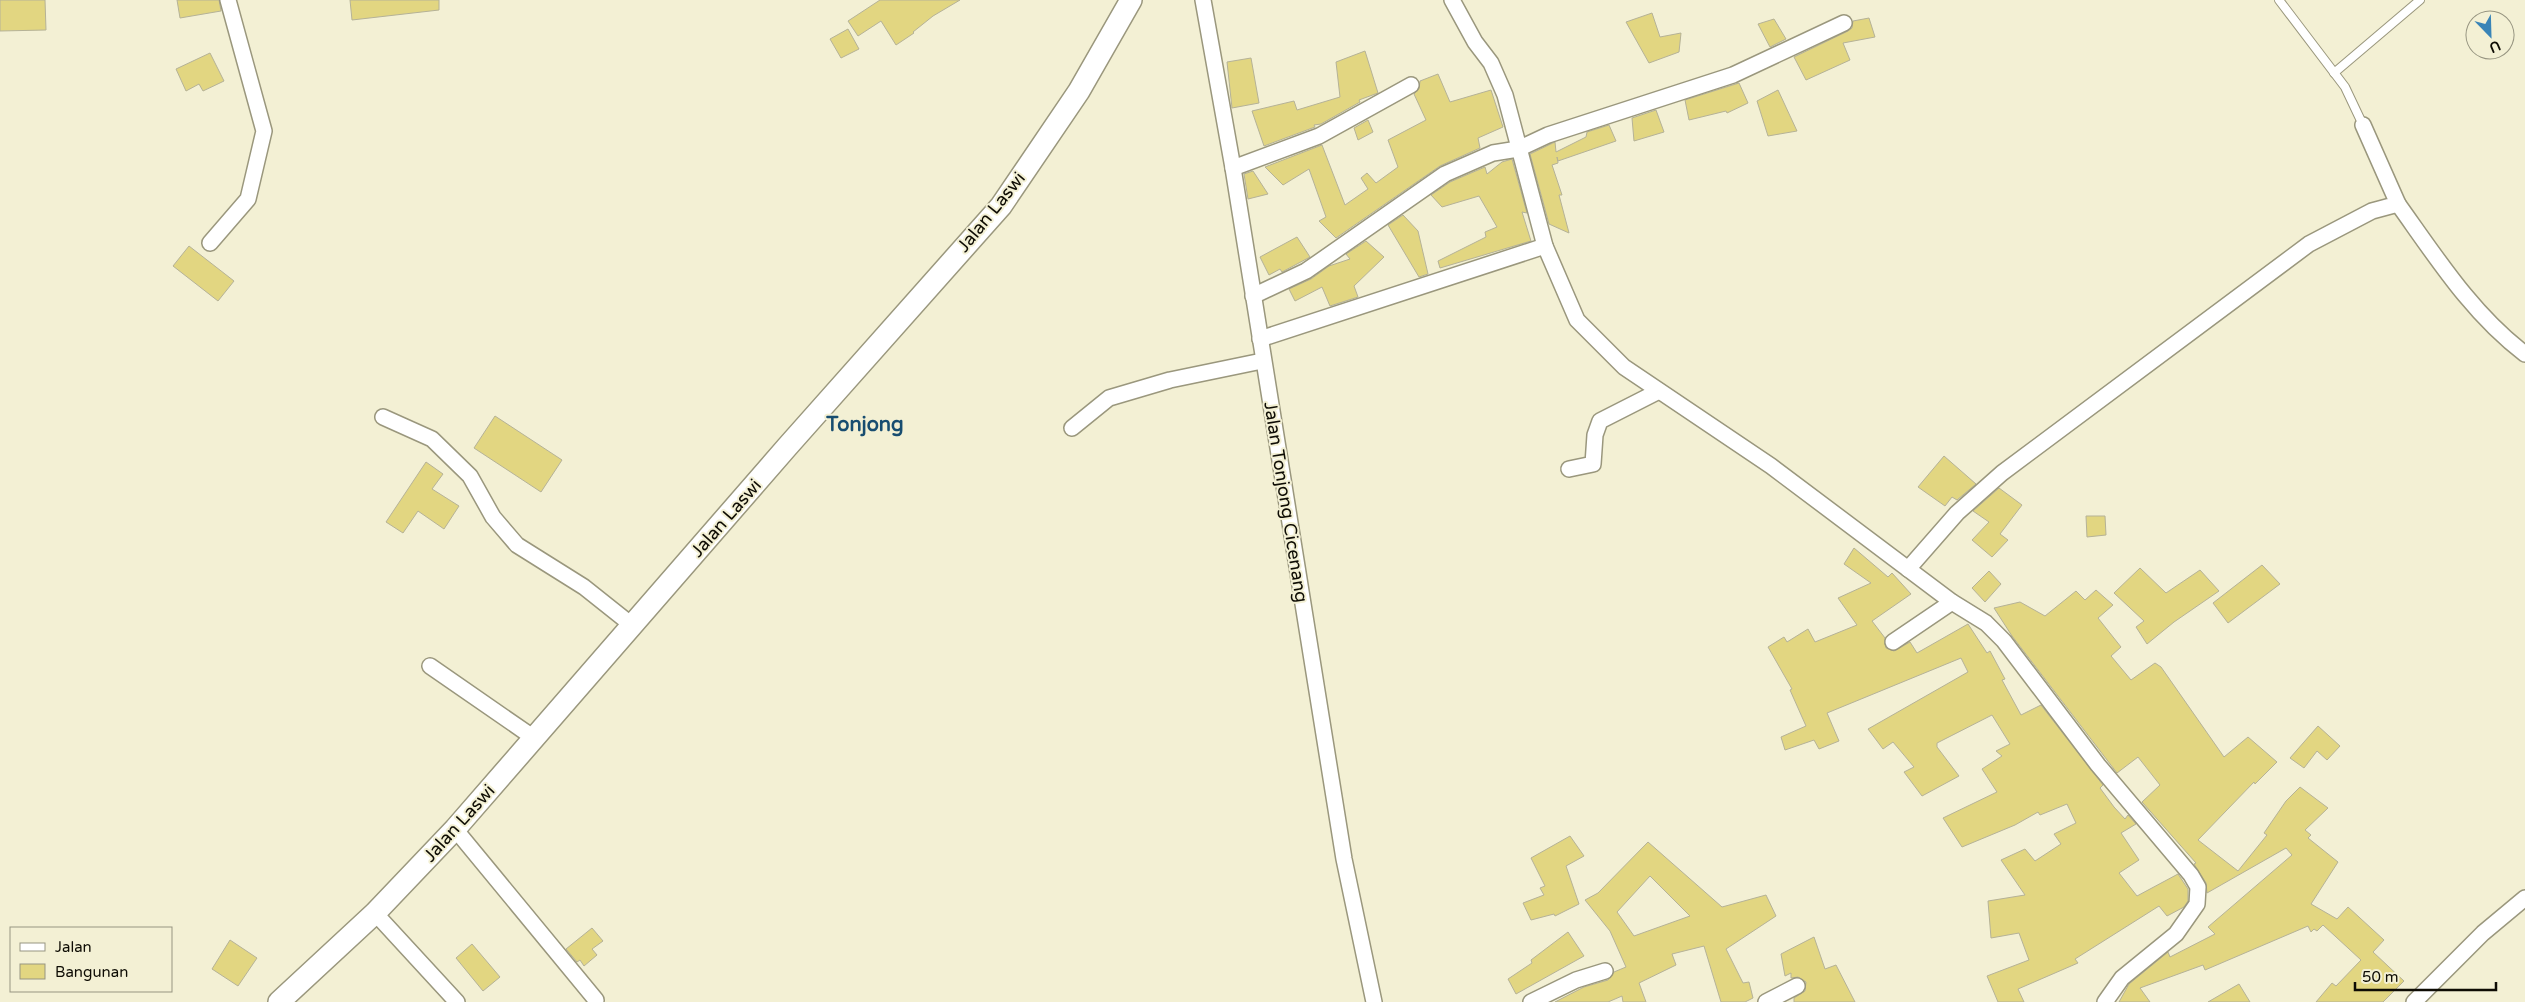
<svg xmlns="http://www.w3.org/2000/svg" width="2525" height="1002" font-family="'Varela Round',sans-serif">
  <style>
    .building { fill: #e2d681; stroke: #b5b297; fill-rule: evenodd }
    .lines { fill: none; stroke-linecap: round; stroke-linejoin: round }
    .lane-casing { stroke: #9a977d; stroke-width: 10 }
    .street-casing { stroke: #9a977d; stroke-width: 18 }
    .secondary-casing { stroke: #9a977d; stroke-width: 24 }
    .lane { stroke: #fff; stroke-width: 8 }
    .street { stroke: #fff; stroke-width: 15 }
    .secondary { stroke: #fff; stroke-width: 21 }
    .labels { text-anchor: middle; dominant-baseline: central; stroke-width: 4; stroke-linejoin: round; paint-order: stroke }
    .street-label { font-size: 18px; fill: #0e0c04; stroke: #f3f0d4 }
    .quarter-label { font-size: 20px; font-weight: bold; fill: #184d70; stroke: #f3f0d4 }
  </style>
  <rect width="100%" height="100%" fill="#f3f0d4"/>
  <g class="building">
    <polygon points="0,0 45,0 46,30 0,31"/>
    <polygon points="177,0 219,0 221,11 180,18"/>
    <polygon points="350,0 439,0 439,10 352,20"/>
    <polygon points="880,0 960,0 933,16 913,32 914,33 896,45 881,21 858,36 848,21"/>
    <polygon points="1652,13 1660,37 1681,33 1679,52 1649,63 1626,22"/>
    <polygon points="1869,18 1875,37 1843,43 1850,60 1806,80 1794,57 1848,31 1852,28 1853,21"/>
    <polygon points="1774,19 1786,39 1770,47 1758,24"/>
    <polygon points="848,29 859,49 841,58 830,39"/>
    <polygon points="1365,51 1378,93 1359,100 1360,102 1321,124 1314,125 1315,127 1264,146 1252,111 1294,101 1297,110 1340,97 1336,62"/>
    <polygon points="210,53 224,81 203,91 199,84 186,91 176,69"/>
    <polygon points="1251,58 1259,103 1232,108 1227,62"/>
    <polygon points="1438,74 1450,102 1491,90 1503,127 1478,138 1480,148 1440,166 1336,238 1319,221 1326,217 1309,169 1283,185 1265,167 1322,145 1345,205 1368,189 1361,178 1367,173 1376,183 1398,167 1388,140 1426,120 1414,94 1419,89 1420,81"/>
    <polygon points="1739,83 1748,103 1727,113 1726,111 1689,120 1685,100"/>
    <polygon points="1778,90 1797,131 1768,136 1757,101"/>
    <polygon points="1656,110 1664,132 1634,141 1632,118"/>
    <polygon points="1368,120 1373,132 1358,140 1354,128"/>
    <polygon points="1609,125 1616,141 1558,161 1557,157 1558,163 1552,165 1562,195 1559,195 1569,233 1549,224 1530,154 1555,142 1556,152 1586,137 1587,132"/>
    <polygon points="1512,159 1527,213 1522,212 1531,241 1440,268 1438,261 1486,237 1485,232 1497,227 1479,196 1442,207 1431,195 1450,182 1485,167 1487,174 1502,162"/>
    <polygon points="1253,171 1268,194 1248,199 1244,174"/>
    <polygon points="1403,215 1418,231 1428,274 1419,277 1388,225"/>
    <polygon points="1297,237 1310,257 1282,272 1280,269 1269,275 1260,257"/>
    <polygon points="1366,241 1384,257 1354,286 1358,297 1330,306 1322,287 1295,301 1289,289 1311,279 1329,266 1350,259 1346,254"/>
    <polygon points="189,246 234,281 218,301 173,266"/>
    <polygon points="495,416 562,460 541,492 474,448"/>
    <polygon points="1944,456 1976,484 1957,500 1952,497 1945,506 1918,487"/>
    <polygon points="426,462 443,474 432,489 459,506 444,529 418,511 403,533 386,522"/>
    <polygon points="1999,488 2022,505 2000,534 2008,540 1992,557 1972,540 1989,522 1973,511"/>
    <polygon points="2086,516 2105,516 2106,535 2087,537"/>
    <polygon points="1854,548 1888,577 1892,573 1911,594 1872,621 1885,638 1886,648 1894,651 1910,642 1917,653 1968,624 1987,653 1990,651 2005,679 2002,680 2021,715 2041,705 2103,785 2100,788 2114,807 2125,819 2128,815 2136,824 2121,833 2139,860 2119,873 2137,896 2178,874 2188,889 2188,901 2184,907 2167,916 2159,906 2075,959 2078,963 2018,989 2024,1002 1998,1002 1987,976 2029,960 2019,933 1991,938 1988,901 2025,895 2001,860 2025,849 2035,861 2061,844 2054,834 2076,823 2067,804 2040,815 2038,812 2015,825 1962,847 1943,818 1997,792 1982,769 2002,756 1996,751 2010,744 1992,715 1937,743 1937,747 1959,776 1922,796 1904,772 1914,767 1893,742 1883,749 1868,729 1968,672 1961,658 1827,713 1839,741 1819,749 1814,740 1785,750 1781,737 1806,726 1790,690 1792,689 1768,647 1784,637 1787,642 1808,629 1815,642 1857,625 1838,598 1871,583 1844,564"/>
    <polygon points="2262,565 2280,584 2228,623 2213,603"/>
    <polygon points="2140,568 2166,593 2200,570 2219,591 2174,622 2147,644 2136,627 2144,621 2114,593"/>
    <polygon points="1989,571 2001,584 1985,602 1972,588"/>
    <polygon points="2096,590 2113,605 2098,618 2121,647 2111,656 2131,680 2155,663 2161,667 2224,757 2248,737 2277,762 2255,784 2254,782 2198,840 2238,871 2267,835 2264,833 2286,801 2300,787 2328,808 2305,830 2311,835 2308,838 2338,862 2311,904 2337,919 2348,907 2384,940 2373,952 2404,981 2383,1002 2316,1002 2332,983 2336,986 2361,960 2323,925 2317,931 2314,929 2311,932 2308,926 2205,970 2203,965 2140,988 2150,1002 2119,1002 2129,984 2168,952 2170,957 2215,934 2208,927 2292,855 2286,848 2207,893 2206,883 2194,864 2196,863 2142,802 2160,785 2138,757 2117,773 2012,636 1994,608 2020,602 2045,616 2076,591 2085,600"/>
    <polygon points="2318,726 2340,746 2327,760 2317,751 2304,768 2290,758"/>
    <polygon points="1570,836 1584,856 1566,866 1579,904 1555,916 1554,914 1531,920 1523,903 1544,895 1540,888 1545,886 1531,858"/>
    <path d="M1648 842 1722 907 1766 895 1776 916 1726 949 1743 983 1749 982 1753 998 1745 1002H1721L1704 946 1672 954 1676 965 1639 983 1646 1002H1623L1622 996 1608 1002H1555L1584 987 1608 980 1614 972 1626 967 1610 931 1585 900 1598 893ZM1650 876 1690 916 1634 936 1617 912Z"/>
    <polygon points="592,928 603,941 592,949 597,955 584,966 580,960 577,962 566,949"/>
    <polygon points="1568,932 1584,956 1516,994 1508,979 1532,963 1531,960"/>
    <polygon points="1814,937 1825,969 1836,965 1855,1002 1794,1002 1794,998 1805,991 1806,982 1798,977 1791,978 1791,973 1785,976 1781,954"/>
    <polygon points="230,940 257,958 238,986 212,969"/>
    <polygon points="472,944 500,977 483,991 456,958"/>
    <polygon points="2239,984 2250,1002 2208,1002"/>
  </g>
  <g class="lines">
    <defs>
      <g id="lane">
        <polyline points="2279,0 2345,87 2363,125"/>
        <polyline points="2334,73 2420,0"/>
      </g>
      <g id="street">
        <polyline points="1203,0 1233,168 1344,859 1374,1002"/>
        <polyline points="1452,0 1475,42 1491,63 1505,95 1545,246 1577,320 1624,367 1771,466 1952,602 1986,623 2004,641 2098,765 2191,875 2198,887 2197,904 2176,934 2122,978 2105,1002"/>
        <polyline points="1233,168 1319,136 1411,85"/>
        <path d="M2398 204C2436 257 2472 314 2525 354"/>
        <polyline points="210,243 248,199 264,131 228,0"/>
        <polyline points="1253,296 1306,271 1445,174 1493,153 1518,149 1548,135 1733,75 1844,23"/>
        <polyline points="1260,339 1545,246"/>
        <polyline points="383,417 432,439 470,476 493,517 517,545 584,587 633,626"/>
        <polyline points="1072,428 1109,398 1170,380 1262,361"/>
        <polyline points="1569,469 1593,464 1595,435 1600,421 1659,391"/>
        <polyline points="1908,569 1957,513 2002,473 2309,244 2372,211 2398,204 2363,125"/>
        <polyline points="1893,642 1952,602"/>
        <polyline points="430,666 534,738"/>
        <polyline points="455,829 596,1000"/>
        <polyline points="375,913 457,1002"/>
        <polyline points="1531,1002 1576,980 1605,971"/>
        <polyline points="1766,1002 1797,986"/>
        <polyline points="2414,1002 2483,933 2525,898"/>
      </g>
      <polyline id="secondary" points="279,1002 375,913 455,829 787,447 1001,206 1079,91 1131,0"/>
    </defs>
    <use href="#lane" class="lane-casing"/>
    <use href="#street" class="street-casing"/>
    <use href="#secondary" class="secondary-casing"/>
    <use href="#lane" class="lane"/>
    <use href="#street" class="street"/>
    <use href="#secondary" class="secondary"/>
  </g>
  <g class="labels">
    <g class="street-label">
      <text transform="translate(991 212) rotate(-51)">Jalan Laswi</text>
      <text transform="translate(1286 502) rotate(81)">Jalan Tonjong Cicenang</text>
      <text transform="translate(726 518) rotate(-49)">Jalan Laswi</text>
      <text transform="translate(459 823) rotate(-48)">Jalan Laswi</text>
    </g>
    <g class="quarter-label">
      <text x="865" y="425">Tonjong</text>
    </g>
  </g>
  <rect x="10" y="927" width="162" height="65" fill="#f3f0d4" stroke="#979581"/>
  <rect x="20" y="943" width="25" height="8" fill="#ffffff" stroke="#979581"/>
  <text x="55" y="952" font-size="15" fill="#0e0c04">Jalan</text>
  <rect x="20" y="964" width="25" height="15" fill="#e2d681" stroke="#979581"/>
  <text x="55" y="977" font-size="15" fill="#0e0c04">Bangunan</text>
  <g transform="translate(2490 35) rotate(157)"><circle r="24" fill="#f3f0d4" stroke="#979581"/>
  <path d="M0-4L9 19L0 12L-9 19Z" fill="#3984b7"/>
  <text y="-8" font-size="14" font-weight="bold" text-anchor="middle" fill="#0e0c04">U</text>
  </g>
  <path d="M2355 982v8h141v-8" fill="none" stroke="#0e0c04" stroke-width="2.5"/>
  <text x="2362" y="982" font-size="15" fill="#0e0c04" stroke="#f3f0d4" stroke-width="4" paint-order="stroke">50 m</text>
</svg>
